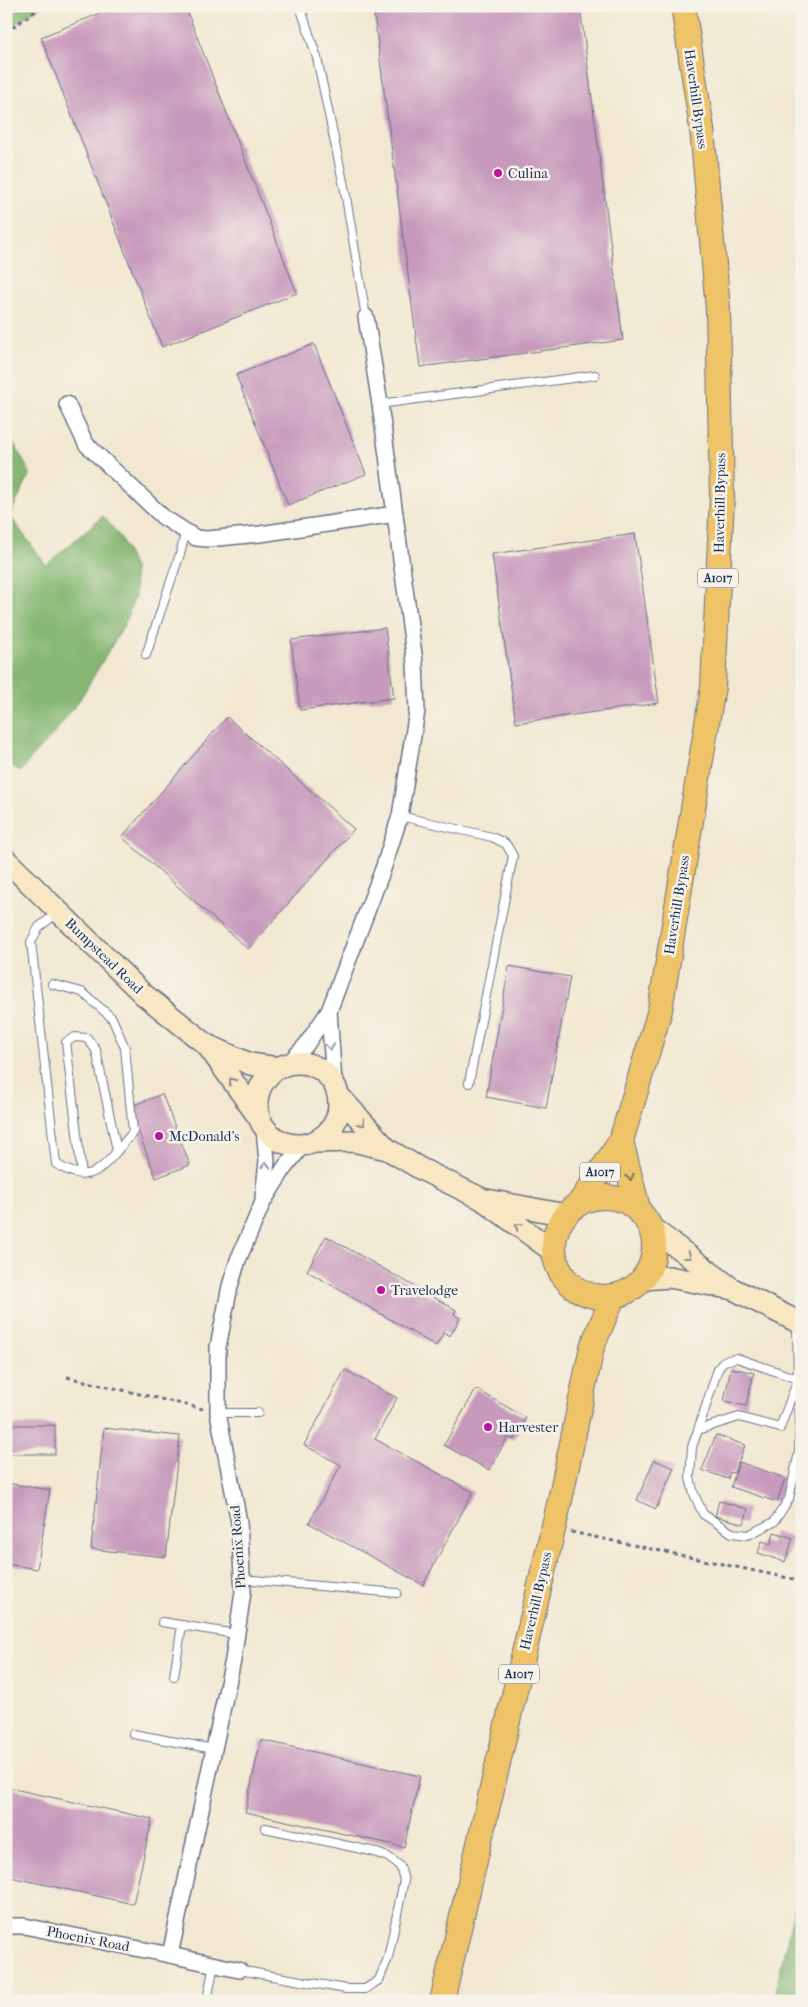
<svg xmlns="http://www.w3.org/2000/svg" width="808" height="2007" font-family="'IM FELL French Canon',serif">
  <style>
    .forest { fill: #86b873; stroke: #507468 }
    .building { fill: #c79abc }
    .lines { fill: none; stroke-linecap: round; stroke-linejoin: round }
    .lane-casing { stroke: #667086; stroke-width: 10 }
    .street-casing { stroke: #667086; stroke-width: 18 }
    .secondary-casing { stroke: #667086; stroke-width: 24 }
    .primary-casing { stroke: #667086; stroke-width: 26 }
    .path { stroke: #667086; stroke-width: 3; stroke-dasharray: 4 4; stroke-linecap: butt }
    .lane { stroke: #fff; stroke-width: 8 }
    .street { stroke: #fff; stroke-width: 15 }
    .secondary { stroke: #f9e7c3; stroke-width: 21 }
    .primary { stroke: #efc469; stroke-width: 24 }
    .oneway { stroke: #8d97ae }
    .oneway2 { stroke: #8a8b90 }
    .oneway3 { stroke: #7a7263 }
    .poi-dot { fill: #b5179e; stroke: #f7f3e8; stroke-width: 2 }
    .labels { text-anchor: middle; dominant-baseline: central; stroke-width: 5; stroke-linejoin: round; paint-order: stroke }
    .shield { fill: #f7f3e8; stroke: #5d6a87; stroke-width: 1 }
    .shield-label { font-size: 12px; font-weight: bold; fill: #1b2f5e }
    .street-label { font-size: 14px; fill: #1b2f5e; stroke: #f7f3e8 }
    .poi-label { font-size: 14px; fill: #1b2f5e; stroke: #f7f3e8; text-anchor: start }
  </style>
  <rect width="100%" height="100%" fill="#f7f3e8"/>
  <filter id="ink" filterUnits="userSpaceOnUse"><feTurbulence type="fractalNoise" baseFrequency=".02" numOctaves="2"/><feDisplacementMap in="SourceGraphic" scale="10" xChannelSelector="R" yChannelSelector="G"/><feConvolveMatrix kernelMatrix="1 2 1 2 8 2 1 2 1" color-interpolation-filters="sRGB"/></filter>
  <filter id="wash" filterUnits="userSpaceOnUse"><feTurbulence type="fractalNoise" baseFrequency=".0096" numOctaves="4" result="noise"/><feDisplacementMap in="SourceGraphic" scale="20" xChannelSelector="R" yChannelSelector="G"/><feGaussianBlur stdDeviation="1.12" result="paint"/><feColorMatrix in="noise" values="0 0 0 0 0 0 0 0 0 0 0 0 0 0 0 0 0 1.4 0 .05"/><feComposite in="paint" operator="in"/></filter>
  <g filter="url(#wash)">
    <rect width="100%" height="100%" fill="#f2e8d1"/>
    <g class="forest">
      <polygon points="6,6 41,6 6,30"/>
      <polygon points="6,440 12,440 30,473 10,516 46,565 103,516 121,538 134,568 135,597 124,625 80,699 53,735 36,752 21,771 6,763"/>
      <polygon points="802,1876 802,2001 773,2001"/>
    </g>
    <g id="blocks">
      <g class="building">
        <polygon points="118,6 185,6 297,293 162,347 41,37"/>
        <polygon points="373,6 580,6 623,340 420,367"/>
        <polygon points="314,344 366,474 288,505 236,375"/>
        <polygon points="635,534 659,703 516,723 492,554"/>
        <polygon points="385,628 394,698 300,710 291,640"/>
        <polygon points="227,717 354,829 248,949 122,837"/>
        <polygon points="509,966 570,977 546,1108 486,1097"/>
        <polygon points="162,1094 190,1165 156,1178 129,1107"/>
        <polygon points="326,1236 456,1310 454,1314 460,1318 450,1336 444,1332 436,1346 307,1271"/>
        <polygon points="731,1368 754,1373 746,1406 724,1401"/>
        <polygon points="345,1370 397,1398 375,1439 473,1492 423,1585 309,1523 341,1465 304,1445"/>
        <polygon points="476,1389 526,1418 514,1440 508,1437 489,1470 444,1445"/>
        <rect x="6" y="1425" width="49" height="29"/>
        <polygon points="104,1428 180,1436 166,1557 91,1549"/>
        <polygon points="716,1435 745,1445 734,1473 730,1472 728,1479 702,1470"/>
        <polygon points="654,1460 674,1468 656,1509 637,1500"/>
        <polygon points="739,1462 785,1478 777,1502 731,1487"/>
        <polygon points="801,1471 802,1472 802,1492 796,1490"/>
        <polygon points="6,1483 50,1490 37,1569 6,1564"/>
        <polygon points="719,1501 748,1509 744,1524 715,1516"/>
        <polygon points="774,1532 793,1538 785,1562 758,1553 762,1541 771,1544"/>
        <polygon points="261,1740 420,1776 404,1847 245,1812"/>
        <polygon points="9,1788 152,1819 133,1904 6,1876 6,1802"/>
      </g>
    </g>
  </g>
  <g filter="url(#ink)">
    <use href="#blocks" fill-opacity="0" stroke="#667086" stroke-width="1"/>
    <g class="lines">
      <defs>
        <g id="lane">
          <polyline points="300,6 317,58 345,191 366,317"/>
          <polyline points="380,404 595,375"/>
          <polyline points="146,655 181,551 185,533"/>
          <polyline points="400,816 492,837 506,844 513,856 469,1083"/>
          <path d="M57 913 39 927 31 942 56 1164C85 1182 98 1175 117 1151L96 1050 87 1038 75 1037 66 1042 82 1175"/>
          <polyline points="52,984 82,992 112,1018 125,1048 133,1132 117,1151"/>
          <polyline points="218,1413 258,1413"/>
          <polyline points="698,1430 718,1369 724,1361 737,1358 798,1379 800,1420 799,1452 789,1499 774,1522 748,1535 732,1533 703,1514 694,1494 690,1478 692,1447 698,1430 739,1417 780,1428 798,1379 797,1324"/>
          <polyline points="242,1579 397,1593"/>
          <polyline points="162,1622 236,1634"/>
          <polyline points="174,1676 182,1625"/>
          <polyline points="133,1734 214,1749"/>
          <polyline points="239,1970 346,1989 365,1989 379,1980 388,1958 404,1880 400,1866 388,1857 371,1851 265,1828"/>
          <polyline points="207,2001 214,1964"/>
        </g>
        <g id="street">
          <polyline points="67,404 86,444 163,517 196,538 207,539 260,534 395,514"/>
          <polyline points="329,1011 334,1083"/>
          <polyline points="289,1063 306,1045 329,1011 383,869 400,816 417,711 415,662 380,404 366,317"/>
          <polyline points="263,1198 267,1161 264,1128"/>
          <polyline points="6,1926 24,1926 170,1955 233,1660 243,1592 239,1522 218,1413 218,1347 230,1286 238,1260 263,1202 285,1167 302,1146"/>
          <polyline points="170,1955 239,1970"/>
        </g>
        <g id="secondary">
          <polyline points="6,860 143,994 207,1045 250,1064 278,1068"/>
          <polyline points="207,1045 257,1115"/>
          <circle cx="298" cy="1104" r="41"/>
          <polyline points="339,1096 387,1149 421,1169 482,1199 554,1252"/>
          <polyline points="316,1142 353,1141 387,1149"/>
          <polyline points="487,1200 566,1215"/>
          <polyline points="649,1226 731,1288 802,1324"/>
          <polyline points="643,1279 669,1277 728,1288"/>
        </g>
        <g id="primary">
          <polyline points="621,1141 639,1212"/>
          <circle cx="604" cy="1247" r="50"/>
          <polyline points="579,1204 621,1141 660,1010 713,687 722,497 718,309 702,129 683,6"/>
          <polyline points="442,2001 560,1500 592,1347 613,1297"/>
        </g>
      </defs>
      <use href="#lane" class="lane-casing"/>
      <use href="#street" class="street-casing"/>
      <use href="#secondary" class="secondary-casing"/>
      <use href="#primary" class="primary-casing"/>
      <g class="path">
        <polyline points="6,32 43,6"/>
        <polyline points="67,1377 203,1409"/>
        <polyline points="571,1532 793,1579 802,1575"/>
      </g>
      <use href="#lane" class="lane"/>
      <use href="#street" class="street"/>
      <use href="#secondary" class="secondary"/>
      <use href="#primary" class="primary"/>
    </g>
    <defs><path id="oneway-chevron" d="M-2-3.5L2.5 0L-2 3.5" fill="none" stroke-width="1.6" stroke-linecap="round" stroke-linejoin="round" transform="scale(1.25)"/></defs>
    <g class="oneway">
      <use href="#oneway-chevron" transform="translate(330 1047) rotate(86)"/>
      <use href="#oneway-chevron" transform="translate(266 1165) rotate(-88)"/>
    </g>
    <g class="oneway2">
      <use href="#oneway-chevron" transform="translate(232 1081) rotate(-126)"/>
      <use href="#oneway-chevron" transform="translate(362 1123) rotate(49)"/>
      <use href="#oneway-chevron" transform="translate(518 1226) rotate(-143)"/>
      <use href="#oneway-chevron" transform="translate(688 1256) rotate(38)"/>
    </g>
    <use class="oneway3" href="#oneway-chevron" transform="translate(630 1177) rotate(76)"/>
  </g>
  <g class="poi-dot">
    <circle cx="498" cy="173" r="5"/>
    <circle cx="159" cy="1136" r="5"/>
    <circle cx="381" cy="1290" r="5"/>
    <circle cx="488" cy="1427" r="5"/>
  </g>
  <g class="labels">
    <g class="shield">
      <rect x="698" y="568.5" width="40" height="19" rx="4"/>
      <rect x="580" y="1162.5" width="40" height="19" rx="4"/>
      <rect x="499" y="1664.5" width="40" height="19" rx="4"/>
    </g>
    <g class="shield-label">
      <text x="718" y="578">A1017</text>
      <text x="600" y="1172">A1017</text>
      <text x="519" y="1674">A1017</text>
    </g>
    <g class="street-label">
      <text transform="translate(696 99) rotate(82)">Haverhill Bypass</text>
      <text transform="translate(720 503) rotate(-89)">Haverhill Bypass</text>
      <text transform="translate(677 905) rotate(-81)">Haverhill Bypass</text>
      <text transform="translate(104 956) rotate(44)">Bumpstead Road</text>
      <text transform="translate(238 1547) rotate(-94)">Phoenix Road</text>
      <text transform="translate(536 1601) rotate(-77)">Haverhill Bypass</text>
      <text transform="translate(88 1939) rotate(11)">Phoenix Road</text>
    </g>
    <g class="poi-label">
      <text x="508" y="173">Culina</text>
      <text x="169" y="1136">McDonald's</text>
      <text x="391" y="1290">Travelodge</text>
      <text x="498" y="1427">Harvester</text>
    </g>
  </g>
  <rect width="808" height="2007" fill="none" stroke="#f7f3e8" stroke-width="25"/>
</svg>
